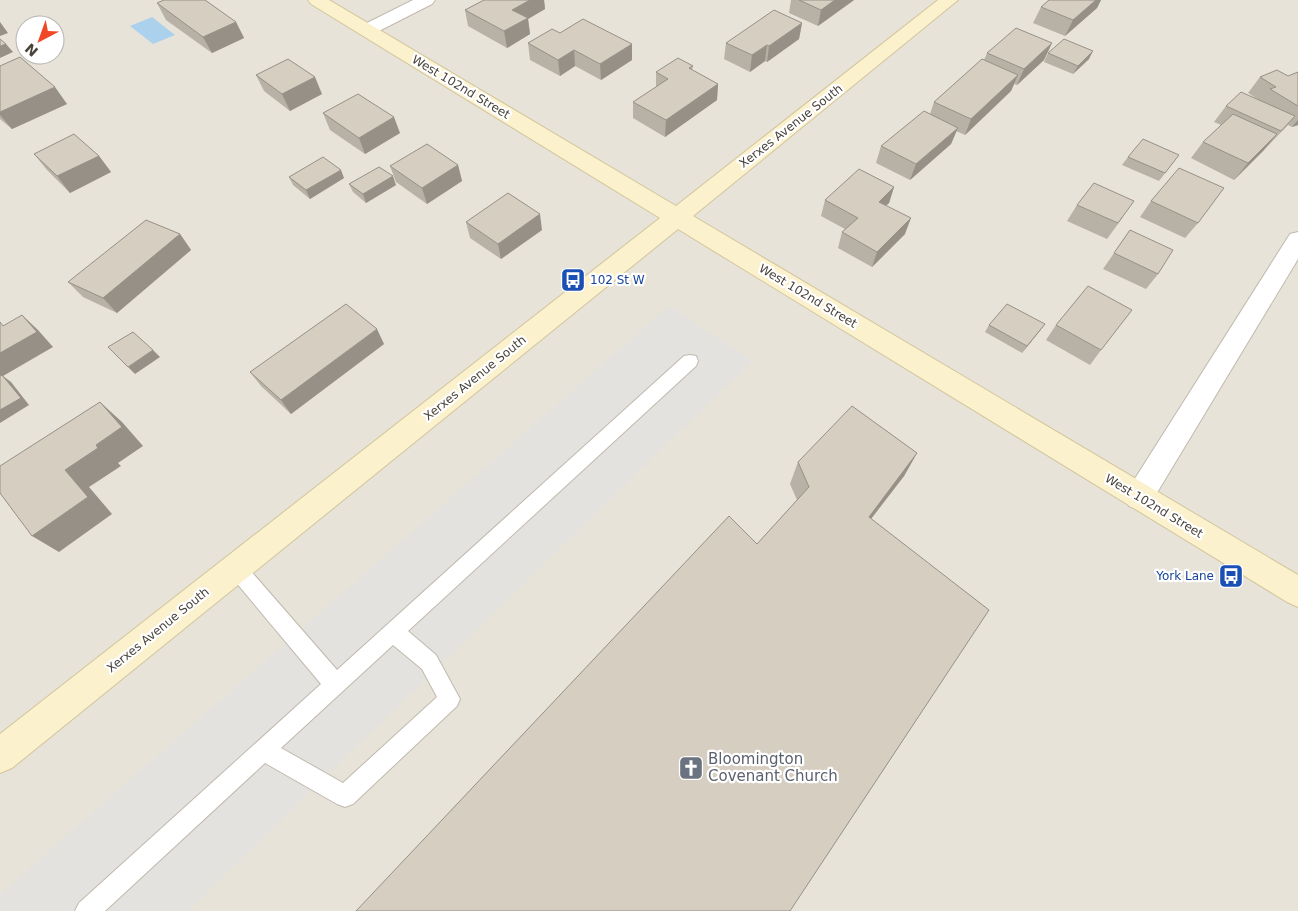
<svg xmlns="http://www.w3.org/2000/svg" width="1298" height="911" font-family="'DejaVu Sans',sans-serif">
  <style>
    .residential { fill: #e8e3d9; fill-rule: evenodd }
    .parking { fill: #e3e2df }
    .water { fill: #abd1ed }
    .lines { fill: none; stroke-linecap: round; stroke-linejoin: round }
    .lane-casing { stroke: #c0b9ad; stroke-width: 2 }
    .street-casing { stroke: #c0b9ad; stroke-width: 2 }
    .secondary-casing { stroke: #d2c59c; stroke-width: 2 }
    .lane { fill: #fff; fill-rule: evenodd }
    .street { fill: #fff; fill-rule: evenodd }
    .secondary { fill: #fcf1cd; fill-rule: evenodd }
    .wall { fill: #b8b1a5 }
    .shaded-wall { fill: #969086 }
    .building { fill: #d6cec0; stroke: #969086 }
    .labels { text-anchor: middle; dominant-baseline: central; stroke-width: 4.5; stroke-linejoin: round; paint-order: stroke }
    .street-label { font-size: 12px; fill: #484239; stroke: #fff }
    .transit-label { font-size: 12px; fill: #164399; stroke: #fff; text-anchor: start }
    .near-worship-label { font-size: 15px; fill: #5b616d; stroke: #fff; text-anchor: start }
  </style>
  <rect width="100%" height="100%" fill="#f4f2eb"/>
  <path class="residential" d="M0 0H1298V911H0ZM25 25H55V55H25Z"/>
  <polygon class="parking" points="669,306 752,361 188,911 0,911 0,894"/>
  <polygon class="water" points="152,17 175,35 153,44 130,26"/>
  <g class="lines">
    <defs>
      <path id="lane" d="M690 355 696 356 698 361 696 366 408 631 436 655 460 699 457 706 353 804 345 807 337 804 265 763 105 911H75L79 903 321 684 229 574 226 568 229 562 236 559 243 562 337 670 684 356ZM393 645 422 669 437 697 343 783 281 748Z"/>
      <g id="street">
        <polygon points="413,0 435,0 432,4 373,34 361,34 358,30 361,26"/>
        <polygon points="1298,232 1298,259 1149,506 1139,510 1129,506 1125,497 1129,488 1290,234"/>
      </g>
      <polygon id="secondary" points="308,0 329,0 676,206 938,0 958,0 693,216 1298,575 1298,607 1287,602 678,229 12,768 0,773 0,734 660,218 311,4"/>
    </defs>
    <use href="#lane" class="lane-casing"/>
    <use href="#street" class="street-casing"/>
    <use href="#secondary" class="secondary-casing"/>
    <use href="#lane" class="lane"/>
    <use href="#street" class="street"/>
    <use href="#secondary" class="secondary"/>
  </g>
  <g class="wall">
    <polygon points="484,0 544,0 545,9 528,19 530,34 507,48 468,26 465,10"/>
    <polygon points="791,0 854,0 818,26 789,13"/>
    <polygon points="1049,0 1101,0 1097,8 1065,36 1033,23 1041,7"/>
    <polygon points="157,3 236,22 244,38 212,53 166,20"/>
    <polygon points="802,23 799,39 767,62 765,61 750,72 724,59 726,43"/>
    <polygon points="560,33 632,60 601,80 575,66 560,76 530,60 528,43"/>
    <polygon points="1052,43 1044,60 1017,85 1014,84 1011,91 965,135 956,131 951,144 910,180 876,163 881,146 930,114 934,102 984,60 987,53"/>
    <polygon points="1048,53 1089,59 1073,74 1044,62"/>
    <polygon points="0,66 67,104 12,129 0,119"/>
    <polygon points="693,66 692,70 718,84 717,100 665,137 633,118 633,102 656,87 656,72"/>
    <polygon points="1298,72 1298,125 1292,127 1288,125 1267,147 1234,180 1191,158 1203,142 1221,125 1214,122 1226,106 1259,100 1248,93 1260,77 1288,76"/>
    <polygon points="256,75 322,94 290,111 264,91"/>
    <polygon points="323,113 400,133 365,154 330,130"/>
    <polygon points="34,154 99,156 111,172 70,193 47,170"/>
    <polygon points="1179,155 1159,181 1122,165 1128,157"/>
    <polygon points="458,165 462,181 427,204 396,182 390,166"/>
    <polygon points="289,177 344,178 310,199 293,185"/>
    <polygon points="349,184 396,185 366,203 353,192"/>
    <polygon points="894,187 889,203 886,205 905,234 872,267 838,248 842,232 845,229 821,216 825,200"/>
    <polygon points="1151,201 1198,223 1185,238 1140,217"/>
    <polygon points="1077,205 1123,217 1107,239 1067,221"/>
    <polygon points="466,222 542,230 501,259 470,238"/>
    <polygon points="1130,230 1158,274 1146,289 1103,269"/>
    <polygon points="180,234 191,250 117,313 83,297 68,282"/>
    <polygon points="1045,324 1022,353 985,332 989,325"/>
    <polygon points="1056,325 1101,350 1090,365 1046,340"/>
    <polygon points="384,344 291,414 261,386 250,372"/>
    <polygon points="917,453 904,476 871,519 757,544 797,500 790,484 798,462"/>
  </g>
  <g class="shaded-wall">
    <polygon points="530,0 544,0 545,9 528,19 530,34 507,48 504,31 512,10"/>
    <polygon points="835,0 854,0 818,26 821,10"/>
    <polygon points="1096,0 1101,0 1097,8 1065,36 1073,20"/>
    <polygon points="0,22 8,33 0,36"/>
    <polygon points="236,22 244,38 212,53 203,37"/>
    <polygon points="802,23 799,39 767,62 769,46"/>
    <polygon points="1052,43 1044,60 1017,85 1024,69"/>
    <polygon points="6,44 13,52 0,58 0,46"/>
    <polygon points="632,44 632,60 601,80 600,64"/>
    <polygon points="767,45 765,61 750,72 752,55"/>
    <polygon points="574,50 575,66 560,76 558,60"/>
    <polygon points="1093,51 1089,59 1073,74 1078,66"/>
    <polygon points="1018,75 1011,91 965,135 971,119"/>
    <polygon points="315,77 322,94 290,111 282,94"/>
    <polygon points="718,84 717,100 665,137 666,120"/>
    <polygon points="55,87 67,104 12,129 0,115 0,112"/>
    <polygon points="394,117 400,133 365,154 359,138"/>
    <polygon points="1298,120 1298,125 1292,127"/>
    <polygon points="958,128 951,144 910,180 916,164"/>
    <polygon points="1277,134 1263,151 1234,180 1248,163"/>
    <polygon points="99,156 111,172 70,193 57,176"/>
    <polygon points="458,165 462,181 427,204 422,188"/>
    <polygon points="341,170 344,178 310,199 306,190"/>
    <polygon points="393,176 396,185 366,203 363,194"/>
    <polygon points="894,187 889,203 874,217 879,202"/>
    <polygon points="540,214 542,230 501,259 498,244"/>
    <polygon points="911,218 905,234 872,267 877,252"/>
    <polygon points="180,234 191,250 117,313 103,298"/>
    <polygon points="22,315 38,330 53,347 3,376 11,382 29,405 0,423 0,353"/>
    <polygon points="1045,324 1039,332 1022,353 1027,346"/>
    <polygon points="377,329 384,344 291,414 281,400"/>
    <polygon points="153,350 160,357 135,374 128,367"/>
    <polygon points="100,402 122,422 143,446 118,463 121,466 89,487 112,514 59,552 32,536 65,470 96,445"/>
    <polygon points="917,453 904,476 857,537 869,517"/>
  </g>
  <g class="building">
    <polygon points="164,0 205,0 236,22 203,37 157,3"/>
    <polygon points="484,0 530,0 512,10 528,18 504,31 465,10"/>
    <polygon points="799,0 835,0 821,10"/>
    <polygon points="1049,0 1096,0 1073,20 1041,7"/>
    <polygon points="774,10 802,23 769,46 767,45 752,55 726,43"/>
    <polygon points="583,19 632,44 600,64 574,50 558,60 528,43 552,29 560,33"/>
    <polygon points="1016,28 1052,43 1024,69 987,53"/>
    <polygon points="0,39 6,44 0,46"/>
    <polygon points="1064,39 1093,51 1078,66 1048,53"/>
    <polygon points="20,57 55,87 0,112 0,66"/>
    <polygon points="678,58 693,66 689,68 718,84 666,120 633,102 668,79 656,72"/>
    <polygon points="288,59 315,77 282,94 256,75"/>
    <polygon points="982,59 1018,75 971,119 934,102"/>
    <polygon points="1277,70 1288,76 1298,72 1298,106 1270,89 1276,87 1260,77"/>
    <polygon points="1241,92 1295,116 1281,131 1226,106"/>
    <polygon points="358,94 394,117 359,138 323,113"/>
    <polygon points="924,111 958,128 916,164 881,146"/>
    <polygon points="1233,114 1277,134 1248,163 1203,142"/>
    <polygon points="74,134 99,156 57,176 34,154"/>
    <polygon points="1143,139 1179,155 1165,173 1128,157"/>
    <polygon points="427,144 458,165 422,188 390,166"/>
    <polygon points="323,157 341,170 306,190 289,177"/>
    <polygon points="379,167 393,176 363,194 349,184"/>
    <polygon points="1179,168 1224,188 1198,223 1151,201"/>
    <polygon points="859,169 894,187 879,202 911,218 877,252 842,232 858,218 825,200"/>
    <polygon points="1094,183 1134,201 1118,223 1077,205"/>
    <polygon points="508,193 540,214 498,244 466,222"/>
    <polygon points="146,220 180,234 103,298 68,282"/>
    <polygon points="1130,230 1173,250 1158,274 1114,253"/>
    <polygon points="1088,286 1132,310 1101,350 1056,325"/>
    <polygon points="346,304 377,329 281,400 250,372"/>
    <polygon points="1007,304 1045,324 1027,346 989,325"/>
    <polygon points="22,315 37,332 0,353 0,322 3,326"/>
    <polygon points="133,332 153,350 128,367 108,347"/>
    <polygon points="2,375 21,398 0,410 0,376"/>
    <polygon points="100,402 122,427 96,445 98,448 65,470 88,497 32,536 0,493 0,466"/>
    <polygon points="852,406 917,453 869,517 989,610 790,911 356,911 729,516 757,544 809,487 798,462"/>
  </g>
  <defs>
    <symbol id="bus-square" viewBox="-11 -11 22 22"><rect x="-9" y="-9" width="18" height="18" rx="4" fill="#1a4fb4" stroke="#fff"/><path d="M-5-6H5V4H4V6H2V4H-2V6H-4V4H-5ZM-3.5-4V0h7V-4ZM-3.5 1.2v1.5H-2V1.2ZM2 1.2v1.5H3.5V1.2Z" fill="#fff"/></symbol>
    <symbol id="church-square" viewBox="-11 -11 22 22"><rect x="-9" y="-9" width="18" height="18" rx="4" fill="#6b7280" stroke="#fff"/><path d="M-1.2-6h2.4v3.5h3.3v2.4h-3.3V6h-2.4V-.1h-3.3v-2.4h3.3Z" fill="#fff"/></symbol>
  </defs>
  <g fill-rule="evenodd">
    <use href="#bus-square" x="559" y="266" width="28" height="28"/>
    <use href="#bus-square" x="1217" y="562" width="28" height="28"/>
    <use href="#church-square" x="677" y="754" width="28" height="28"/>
  </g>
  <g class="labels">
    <g class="street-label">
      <text transform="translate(461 87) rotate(31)">West 102nd Street</text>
      <text transform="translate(791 126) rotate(-38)">Xerxes Avenue South</text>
      <text transform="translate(808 296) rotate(31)">West 102nd Street</text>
      <text transform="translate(475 378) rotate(-39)">Xerxes Avenue South</text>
      <text transform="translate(1154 506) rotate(31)">West 102nd Street</text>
      <text transform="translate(158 630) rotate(-39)">Xerxes Avenue South</text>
    </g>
    <g class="transit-label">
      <text x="590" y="280">102 St W</text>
      <text x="1214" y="576" text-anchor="end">York Lane</text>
    </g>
    <g class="near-worship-label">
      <text x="708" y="759">Bloomington<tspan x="708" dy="17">Covenant Church</tspan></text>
    </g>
  </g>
  <g transform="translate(40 40) rotate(221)"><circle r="24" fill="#ffffff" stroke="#b6b3b0"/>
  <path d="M0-4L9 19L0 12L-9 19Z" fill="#f04727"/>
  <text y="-8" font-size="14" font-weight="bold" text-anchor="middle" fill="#484239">N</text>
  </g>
</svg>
